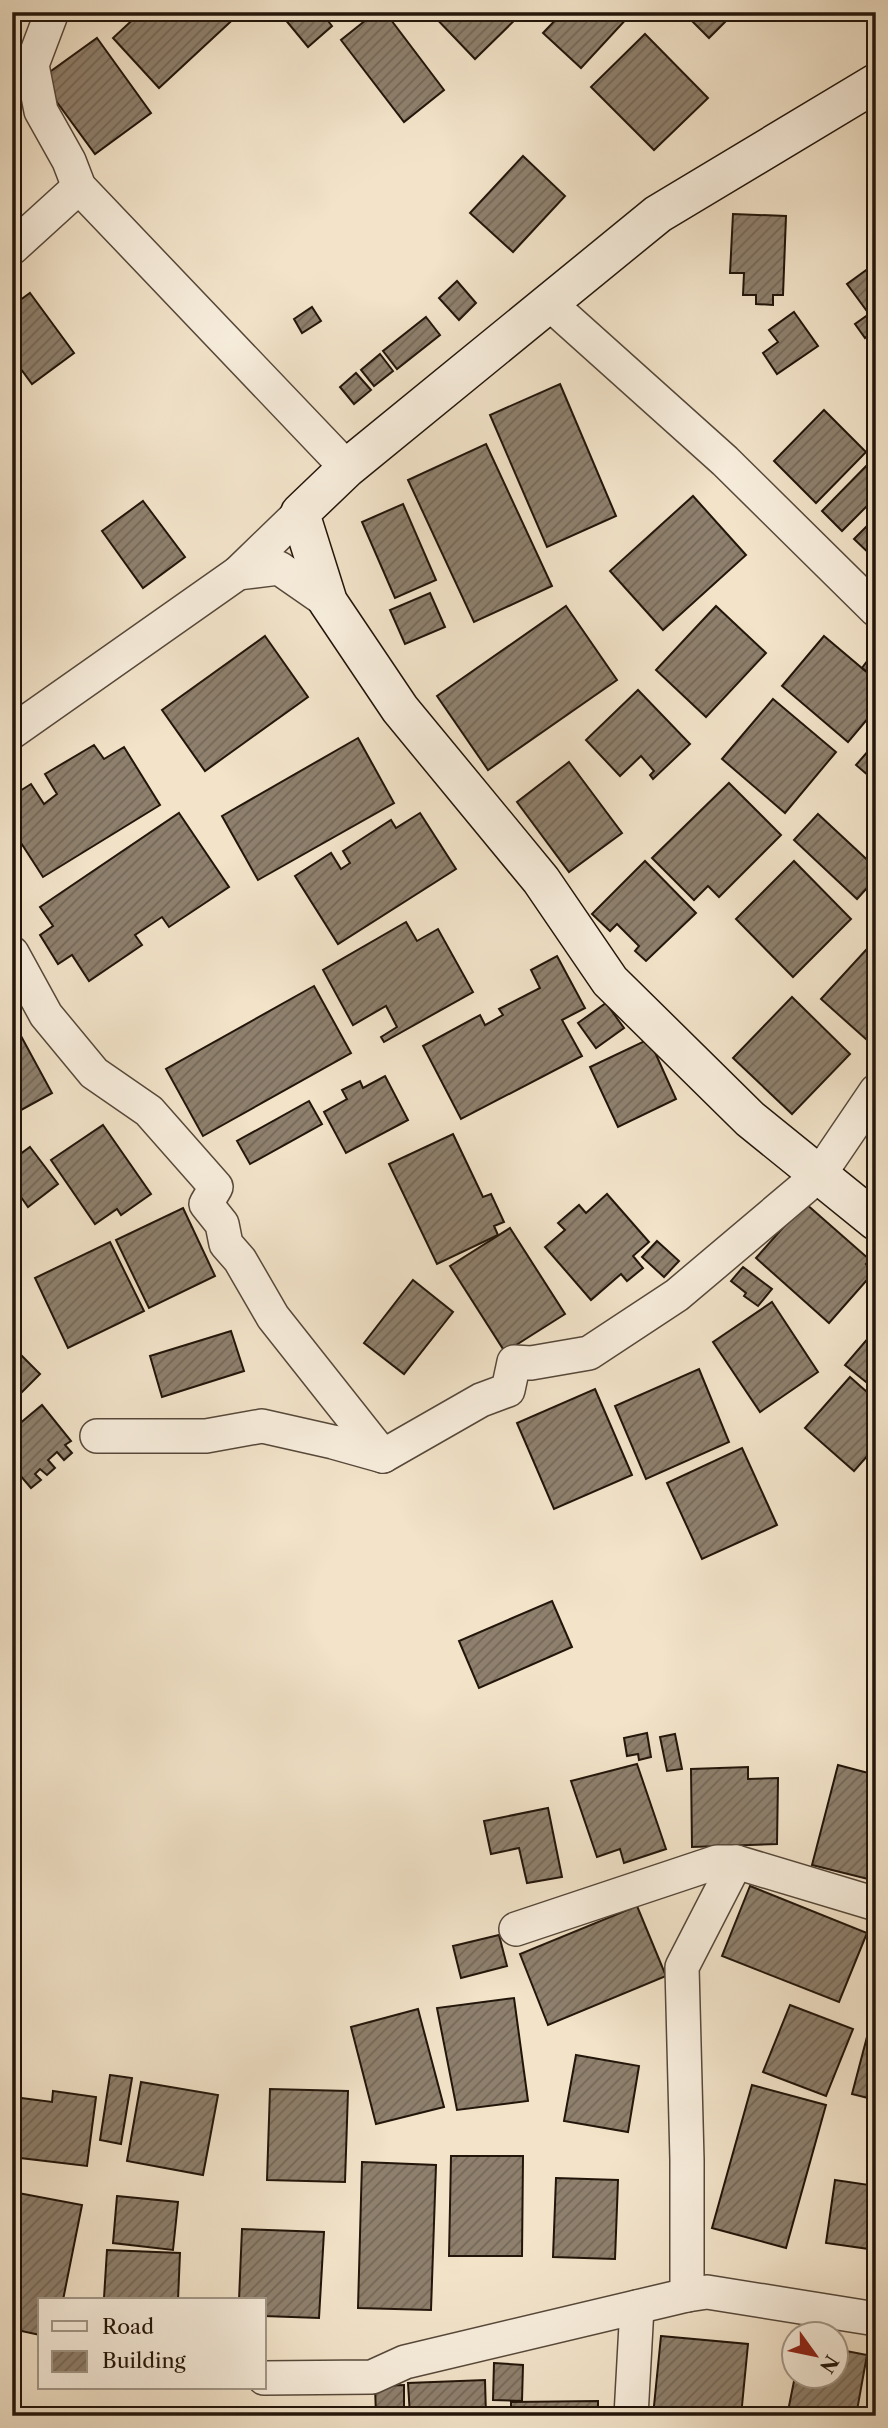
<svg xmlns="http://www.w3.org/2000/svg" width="888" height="2428" font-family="'Libre Caslon Text',serif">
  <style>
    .building { fill: url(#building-hatch); stroke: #22150a; stroke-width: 2 }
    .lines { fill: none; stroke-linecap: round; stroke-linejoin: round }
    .street-casing { stroke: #56483a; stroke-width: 36 }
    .secondary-casing { stroke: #22150a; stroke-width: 41 }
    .street { stroke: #f7eddc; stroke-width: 33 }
    .secondary { stroke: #f7eddc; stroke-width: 38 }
  </style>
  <defs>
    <pattern id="building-hatch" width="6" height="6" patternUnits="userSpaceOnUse" patternTransform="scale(1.75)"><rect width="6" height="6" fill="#8e806d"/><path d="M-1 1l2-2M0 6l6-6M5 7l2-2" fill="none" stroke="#746858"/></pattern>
  </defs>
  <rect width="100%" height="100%" fill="#f2e3c9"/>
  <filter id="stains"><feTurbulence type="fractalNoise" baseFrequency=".00286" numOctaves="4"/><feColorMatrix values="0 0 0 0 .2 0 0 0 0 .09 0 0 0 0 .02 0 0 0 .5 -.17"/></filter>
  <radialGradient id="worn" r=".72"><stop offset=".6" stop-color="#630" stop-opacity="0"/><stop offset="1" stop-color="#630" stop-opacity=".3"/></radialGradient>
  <g class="building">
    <polygon points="141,12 241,12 159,88 113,38"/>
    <polygon points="279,12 321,12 332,26 308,47"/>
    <polygon points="376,12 385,12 444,90 404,122 341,40"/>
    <polygon points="430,12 523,12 475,59"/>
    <polygon points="563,12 627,12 630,15 581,68 543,33"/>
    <polygon points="683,12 735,12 709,38"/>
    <polygon points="645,34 708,98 654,150 591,87"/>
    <polygon points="97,38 151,113 95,154 40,79"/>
    <polygon points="523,156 565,196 513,252 470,213"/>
    <polygon points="733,214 786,216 783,295 773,295 773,305 756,304 756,295 743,295 744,273 730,273"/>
    <polygon points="876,263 876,336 872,332 865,338 855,324 869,314 847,284"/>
    <polygon points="457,281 476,303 459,320 439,298"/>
    <polygon points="30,293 74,353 32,384 12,357 12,306"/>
    <polygon points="312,307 321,321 302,333 294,319"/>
    <polygon points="794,312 818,346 777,374 763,353 778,342 769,330"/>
    <polygon points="426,317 440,335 397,369 383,351"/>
    <polygon points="380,354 393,371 374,386 361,370"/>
    <polygon points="356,373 371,390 354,404 340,387"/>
    <polygon points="560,384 616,516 547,547 490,415"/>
    <polygon points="824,410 866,452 816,503 774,461"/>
    <polygon points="486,444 552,586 474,622 408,480"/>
    <polygon points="876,456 876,497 842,531 822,511"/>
    <polygon points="693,496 746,555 663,630 610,571"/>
    <polygon points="143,501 185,557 143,588 102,531"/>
    <polygon points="403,504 436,580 395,598 362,522"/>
    <polygon points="876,517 876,560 854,539"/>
    <polygon points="430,593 445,627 405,644 390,610"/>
    <polygon points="566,606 617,680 488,770 437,696"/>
    <polygon points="716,606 766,653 706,717 656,670"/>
    <polygon points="265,636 308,697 205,771 162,710"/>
    <polygon points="824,636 876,680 876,709 848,742 782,686"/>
    <polygon points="876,649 876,678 862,668"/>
    <polygon points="638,690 690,744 653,779 650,775 654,771 641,756 620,776 586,740"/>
    <polygon points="773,699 836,752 785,813 722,759"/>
    <polygon points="358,738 394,803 258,880 222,816"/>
    <polygon points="876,742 876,782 856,765"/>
    <polygon points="94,745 104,759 124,747 160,805 43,877 12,829 12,796 31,784 44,804 57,794 45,774"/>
    <polygon points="569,762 622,833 569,872 517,802"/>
    <polygon points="729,783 781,835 719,897 708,886 694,900 652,858"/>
    <polygon points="179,813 229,887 169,927 162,917 135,935 142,945 89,981 72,955 58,964 40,935 53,926 40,907"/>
    <polygon points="420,813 456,869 338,944 295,876 331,853 341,869 350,863 343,851 391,820 396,828"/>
    <polygon points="818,814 876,868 876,878 857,899 794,840"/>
    <polygon points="645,861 696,913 646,961 635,951 639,946 617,924 610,931 592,914"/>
    <polygon points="794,861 851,919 793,977 736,919"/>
    <polygon points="406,922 417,941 438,929 473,992 384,1042 381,1037 397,1027 386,1006 353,1025 323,970"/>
    <polygon points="876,939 876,1048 821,999"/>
    <polygon points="557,956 585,1008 562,1020 582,1056 461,1119 423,1046 480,1015 485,1025 503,1015 499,1009 540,988 531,970"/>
    <polygon points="314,986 351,1053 203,1136 166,1069"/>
    <polygon points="792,997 850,1054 792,1114 733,1058"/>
    <polygon points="606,1003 624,1028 596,1048 578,1023"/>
    <polygon points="15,1025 52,1093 12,1115 12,1027"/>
    <polygon points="649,1039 676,1099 618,1127 590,1067"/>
    <polygon points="385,1076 408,1120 346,1153 324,1112 347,1099 342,1090 360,1081 363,1088"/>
    <polygon points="309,1101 322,1124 250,1164 237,1141"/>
    <polygon points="103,1125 151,1194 121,1215 117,1209 95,1224 51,1160"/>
    <polygon points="453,1134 483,1197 491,1194 504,1222 494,1226 498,1235 437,1264 389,1164"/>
    <polygon points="30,1147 58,1184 28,1207 21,1197 12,1203 12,1160"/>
    <polygon points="607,1194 649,1242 633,1256 643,1268 627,1281 621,1274 591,1300 545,1247 565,1230 558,1223 579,1205 586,1213"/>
    <polygon points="805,1203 870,1260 866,1264 874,1272 829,1323 756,1258"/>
    <polygon points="183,1208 215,1276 149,1308 116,1240"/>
    <polygon points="510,1228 565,1314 505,1352 450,1266"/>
    <polygon points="657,1241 679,1261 664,1277 642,1257"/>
    <polygon points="110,1242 144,1311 68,1348 35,1278"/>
    <polygon points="743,1267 772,1289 758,1306 744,1296 746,1293 731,1281"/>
    <polygon points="413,1280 453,1312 404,1374 364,1343"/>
    <polygon points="772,1302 818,1372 760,1412 713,1342"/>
    <polygon points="876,1329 876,1390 845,1365"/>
    <polygon points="231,1331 244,1371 162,1397 150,1356"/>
    <polygon points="15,1349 40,1374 12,1402 12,1353"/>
    <polygon points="699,1369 729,1442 646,1479 615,1406"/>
    <polygon points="850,1377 876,1400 876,1446 854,1471 805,1428"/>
    <polygon points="595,1389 632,1475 554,1509 517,1423"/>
    <polygon points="42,1405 71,1441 65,1445 72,1453 64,1460 57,1452 48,1460 55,1468 47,1475 40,1469 35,1474 41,1480 31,1488 12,1466 12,1430"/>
    <polygon points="742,1448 777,1525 702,1559 667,1483"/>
    <polygon points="552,1601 572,1647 479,1688 459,1641"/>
    <polygon points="647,1733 651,1757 639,1760 638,1754 627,1756 624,1738"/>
    <polygon points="675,1734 682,1769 667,1771 660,1737"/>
    <polygon points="637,1764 666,1849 624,1863 620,1849 597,1857 571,1781"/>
    <polygon points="838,1765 876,1775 876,1881 812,1865"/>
    <polygon points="748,1767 748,1779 778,1778 777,1844 692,1847 691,1769"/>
    <polygon points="548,1808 562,1877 527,1883 519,1848 491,1854 484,1821"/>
    <polygon points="750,1886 867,1933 839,2002 722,1956"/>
    <polygon points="637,1906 666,1976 548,2025 520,1954"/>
    <polygon points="499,1935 507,1966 461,1978 453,1946"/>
    <polygon points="514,1998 528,2101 457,2110 437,2008"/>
    <polygon points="790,2005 853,2029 826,2096 763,2072"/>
    <polygon points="418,2009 444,2107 376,2124 351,2027"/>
    <polygon points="868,2033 876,2035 876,2100 852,2094"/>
    <polygon points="576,2055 639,2066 628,2132 564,2121"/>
    <polygon points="110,2075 132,2078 121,2144 100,2140"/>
    <polygon points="141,2082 218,2095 203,2175 127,2161"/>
    <polygon points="752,2085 826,2105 786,2248 712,2228"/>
    <polygon points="270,2089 348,2091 345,2182 267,2180"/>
    <polygon points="53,2091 96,2097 87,2166 12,2157 13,2097 52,2102"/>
    <polygon points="451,2156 523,2156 522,2256 449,2256"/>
    <polygon points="362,2162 436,2165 431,2310 358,2308"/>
    <polygon points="556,2178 618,2180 615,2259 553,2257"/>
    <polygon points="835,2180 876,2186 876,2250 826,2243"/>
    <polygon points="13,2192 82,2205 63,2300 40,2300 40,2335 12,2329"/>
    <polygon points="117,2196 178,2202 173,2250 113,2243"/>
    <polygon points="242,2229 324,2232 319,2318 264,2316 264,2300 239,2300"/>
    <polygon points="107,2250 180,2253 178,2300 104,2298"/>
    <polygon points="661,2336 748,2344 741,2416 653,2416"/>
    <polygon points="836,2349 867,2355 856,2416 787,2416 795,2376 836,2376"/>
    <polygon points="494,2363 523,2365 522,2401 493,2400"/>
    <polygon points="485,2380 486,2416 410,2416 408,2383"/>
    <polygon points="404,2385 404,2416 376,2416 375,2386"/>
    <polygon points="598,2401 598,2416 511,2416 511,2402"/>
  </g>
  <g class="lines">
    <defs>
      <g id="street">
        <polyline points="52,12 32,65 41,111 69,161 79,187 347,468"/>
        <polyline points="12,248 79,187"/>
        <polyline points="550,304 725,461 876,610"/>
        <polyline points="238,573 279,568 328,602"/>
        <polyline points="12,732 238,573 300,513"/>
        <polyline points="12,953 46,1015 94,1073 149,1111 216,1187 206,1204 222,1224 226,1244 240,1260 273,1317 383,1456"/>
        <polyline points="97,1436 206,1436 262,1426 333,1442 383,1456 481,1400 508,1390 514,1362 531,1363 589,1353 677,1295 819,1175 876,1091"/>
        <polyline points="516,1929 717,1862 736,1862 876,1904"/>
        <polyline points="687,2295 687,2160 682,1967 736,1862"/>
        <polyline points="264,2378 372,2377 405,2362 687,2295 707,2292 876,2319"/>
        <polyline points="631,2416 637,2307"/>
      </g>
      <polyline id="secondary" points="876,83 658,214 347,468 300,513 328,602 400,709 541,880 610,981 750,1119 876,1221"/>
    </defs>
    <use href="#street" class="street-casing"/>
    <use href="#secondary" class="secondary-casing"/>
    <use href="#street" class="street"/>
    <use href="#secondary" class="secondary"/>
  </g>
  <rect width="888" height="2428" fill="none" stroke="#f2e3c9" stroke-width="42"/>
  <rect x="14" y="14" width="860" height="2400" fill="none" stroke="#22150a" stroke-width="3.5"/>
  <rect x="21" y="21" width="846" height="2386" fill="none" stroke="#22150a" stroke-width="2"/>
  <rect x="38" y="2298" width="228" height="91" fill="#f7eddc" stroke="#a29788" stroke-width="2"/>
  <rect x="52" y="2321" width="35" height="10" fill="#f7eddc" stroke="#a29788" stroke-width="2"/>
  <text x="102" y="2334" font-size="21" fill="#22150a">Road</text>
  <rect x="52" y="2351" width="35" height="21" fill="url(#building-hatch)" stroke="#a29788" stroke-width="2"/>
  <text x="102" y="2368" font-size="21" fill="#22150a">Building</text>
  <g transform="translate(815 2355) rotate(123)"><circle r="33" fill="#f7eddc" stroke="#a29788" stroke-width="2"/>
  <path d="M0-5L12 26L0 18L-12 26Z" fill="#8f2418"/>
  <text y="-10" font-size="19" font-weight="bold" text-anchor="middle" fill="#22150a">N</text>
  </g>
  <rect width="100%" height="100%" filter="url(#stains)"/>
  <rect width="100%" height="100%" fill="url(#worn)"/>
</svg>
